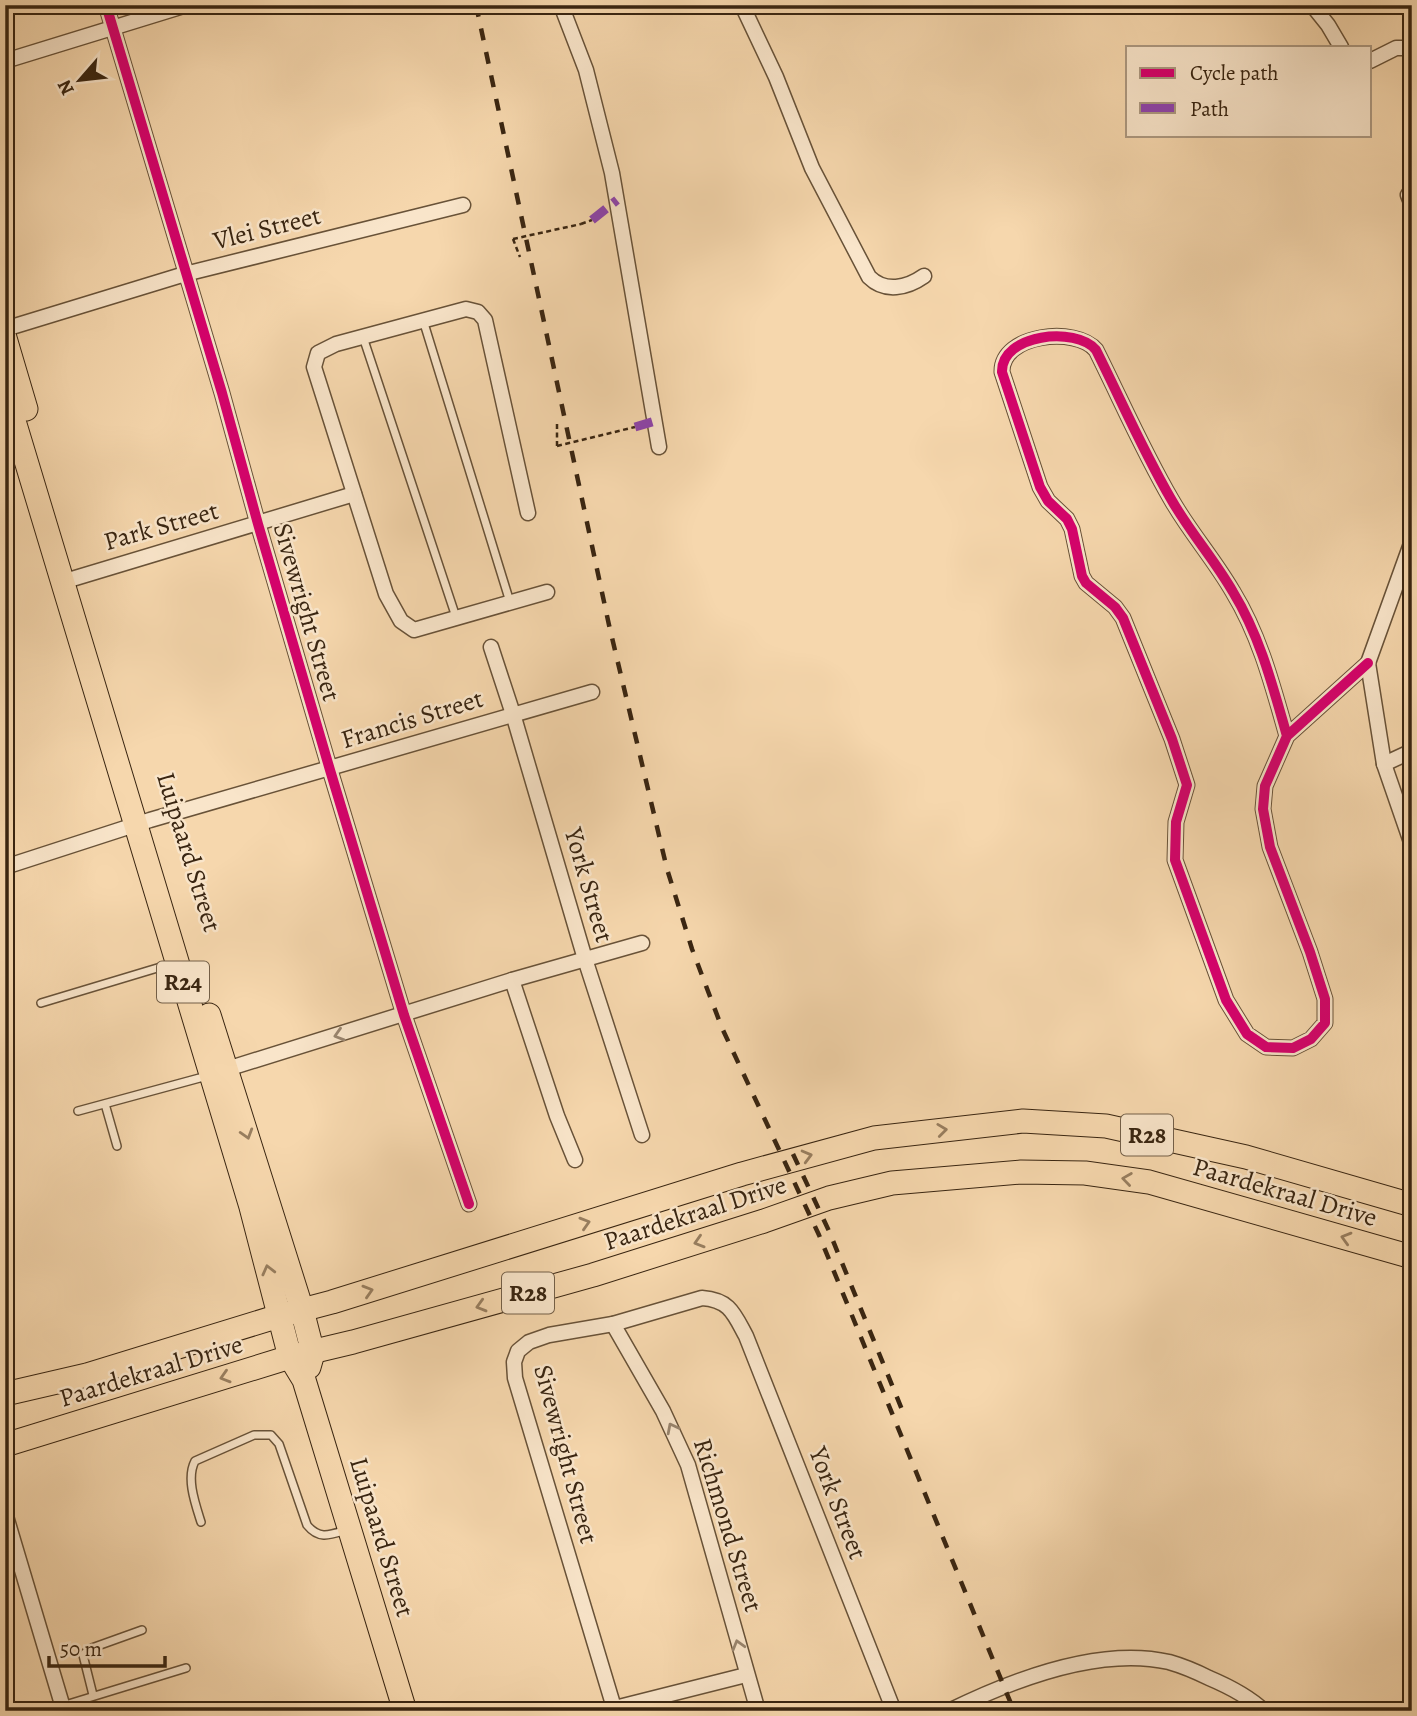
<svg xmlns="http://www.w3.org/2000/svg" width="1417" height="1716" font-family="Alegreya,serif">
  <style>
    .lines { fill: none; stroke-linecap: round; stroke-linejoin: round }
    .service-casing { stroke: #685238; stroke-width: 10 }
    .minor-casing { stroke: #685238; stroke-width: 17 }
    .primary-casing { stroke: #392511; stroke-width: 25 }
    .path { stroke: #392511; stroke-width: 2.5; stroke-dasharray: 5 3.5; stroke-linecap: butt }
    .service { stroke: #f9e5ca; stroke-width: 7 }
    .minor { stroke: #f9e5ca; stroke-width: 14 }
    .primary { stroke: #f6d7ad; stroke-width: 23 }
    .rail { stroke: #392511; stroke-width: 4.5; stroke-dasharray: 12 12; stroke-linecap: butt }
    .path-bridge { stroke: #392511; stroke-width: 2.5; stroke-dasharray: 5 3.5; stroke-linecap: butt }
    .quiet { stroke: #8e44ad; stroke-width: 9; stroke-dasharray: 18 9; stroke-linecap: butt }
    .cycleway-casing { stroke: #f9e5ca; stroke-width: 15 }
    .cycleway { stroke: #d6006c; stroke-width: 10 }
    .oneway { stroke: #99856e }
    .oneway2 { stroke: #987e5f }
    .labels { text-anchor: middle; dominant-baseline: central; stroke-width: 5; stroke-linejoin: round; paint-order: stroke }
    .shield { fill: #f9e5ca; stroke: #735f48; stroke-width: 2 }
    .shield-label { font-size: 24px; font-weight: bold; fill: #392511 }
    .street-label { font-size: 26px; fill: #392511; stroke: #f9e5ca }
  </style>
  <rect width="100%" height="100%" fill="#f6d7ad"/>
  <filter id="stains"><feTurbulence type="fractalNoise" baseFrequency=".00286" numOctaves="4"/><feColorMatrix values="0 0 0 0 .2 0 0 0 0 .09 0 0 0 0 .02 0 0 0 .5 -.17"/></filter>
  <radialGradient id="worn" r=".72"><stop offset=".6" stop-color="#630" stop-opacity="0"/><stop offset="1" stop-color="#630" stop-opacity=".3"/></radialGradient>
  <g class="lines">
    <defs>
      <g id="service">
        <polyline points="423,320 510,602"/>
        <polyline points="363,337 456,617"/>
        <polyline points="41,1003 174,963"/>
        <polyline points="105,1104 117,1146"/>
        <polyline points="78,1111 207,1076"/>
        <path d="M201 1522C195 1503 186 1478 195 1461L254 1435H271L279 1444 307 1525C319 1540 330 1535 346 1530"/>
        <polyline points="93,1695 83,1655 89,1649 142,1630"/>
        <polyline points="62,1706 186,1668"/>
      </g>
      <g id="minor">
        <polyline points="106,5 222,393 258,524 330,770 404,1015 469,1204"/>
        <polyline points="561,5 586,70 612,173 659,447"/>
        <path d="M742 5 776 77 812 168 869 277C885 293 907 288 924 276"/>
        <polyline points="1312,5 1328,25 1341,47"/>
        <polyline points="5,61 187,5"/>
        <polyline points="1370,61 1396,48 1412,48"/>
        <polyline points="1412,189 1408,195 1412,205"/>
        <polyline points="5,329 185,274 463,205"/>
        <polyline points="528,513 485,320 478,312 466,309 336,344 318,353 314,367 386,594 401,621 414,630 547,592"/>
        <polyline points="1412,541 1368,663 1384,764 1412,845"/>
        <polyline points="62,582 354,494"/>
        <polyline points="491,647 513,714 585,959 642,1135"/>
        <path d="M1287 736C1273 687 1260 636 1233 592 1214 559 1189 531 1171 499 1143 451 1121 400 1096 350 1076 326 1001 334 1002 372L1040 487 1048 501 1067 519 1072 529 1082 576 1086 583 1115 607 1123 618 1172 739 1187 785 1176 822 1175 860 1226 1000 1247 1034 1266 1047 1293 1048 1311 1039 1325 1023V999L1310 952 1270 847 1263 809 1265 786 1287 736 1368 663"/>
        <polyline points="1384,764 1412,751"/>
        <polyline points="5,867 150,820 592,692"/>
        <polyline points="512,980 557,1116 575,1160"/>
        <polyline points="227,1069 512,980 642,943"/>
        <polyline points="613,1324 663,1411 688,1465 758,1711"/>
        <polyline points="5,1513 64,1711"/>
        <polyline points="603,1711 746,1675"/>
        <path d="M615 1711 515 1378 514 1362 518 1351 529 1342 549 1335 613 1324 702 1298C730 1300 734 1314 746 1336L894 1711"/>
        <path d="M949 1711C1012 1680 1099 1646 1169 1662 1183 1666 1197 1672 1209 1678 1228 1686 1248 1696 1264 1711"/>
      </g>
      <g id="primary">
        <polyline points="5,338 26,409"/>
        <polyline points="5,391 251,1207 290,1357 304,1380 405,1711"/>
        <polyline points="209,1015 302,1310 313,1353 309,1367"/>
        <polyline points="5,1394 87,1375 279,1316 332,1302 742,1174 874,1138 1023,1121 1106,1126 1246,1157 1412,1205"/>
        <polyline points="5,1445 290,1357 353,1342 593,1275 764,1221 829,1198 892,1183 1021,1172 1085,1173 1149,1182 1412,1257"/>
      </g>
    </defs>
    <use href="#service" class="service-casing"/>
    <use href="#minor" class="minor-casing"/>
    <use href="#primary" class="primary-casing"/>
    <g class="path">
      <polyline points="581,224 592,220"/>
      <polyline points="513,239 520,257"/>
      <polyline points="557,424 557,446"/>
    </g>
    <use href="#service" class="service"/>
    <use href="#minor" class="minor"/>
    <use href="#primary" class="primary"/>
    <g class="rail">
      <polyline points="476,5 609,625 667,869 692,949 722,1028 819,1235 1014,1711"/>
      <polyline points="793,1154 829,1231 903,1412"/>
    </g>
    <g class="path-bridge">
      <polyline points="513,239 581,224"/>
      <polyline points="557,446 635,427"/>
    </g>
    <g class="quiet">
      <polyline points="592,220 617,200"/>
      <polyline points="635,427 655,421"/>
    </g>
    <defs>
      <g id="cycleway">
        <polyline points="106,5 222,393 258,524 330,770 404,1015 469,1204"/>
        <path d="M1287 736C1273 687 1260 636 1233 592 1214 559 1189 531 1171 499 1143 451 1121 400 1096 350 1076 326 1001 334 1002 372L1040 487 1048 501 1067 519 1072 529 1082 576 1086 583 1115 607 1123 618 1172 739 1187 785 1176 822 1175 860 1226 1000 1247 1034 1266 1047 1293 1048 1311 1039 1325 1023V999L1310 952 1270 847 1263 809 1265 786 1287 736 1368 663"/>
      </g>
    </defs>
    <use href="#cycleway" class="cycleway-casing"/>
    <use href="#cycleway" class="cycleway"/>
  </g>
  <defs><path id="oneway-chevron" d="M-2-3.5L2.5 0L-2 3.5" fill="none" stroke-width="1.6" stroke-linecap="round" stroke-linejoin="round" transform="scale(1.75)"/></defs>
  <g class="oneway">
    <use href="#oneway-chevron" transform="translate(339 1035) rotate(163)"/>
    <use href="#oneway-chevron" transform="translate(672 1428) rotate(-117)"/>
    <use href="#oneway-chevron" transform="translate(738 1645) rotate(-106)"/>
  </g>
  <g class="oneway2">
    <use href="#oneway-chevron" transform="translate(942 1130) rotate(-7)"/>
    <use href="#oneway-chevron" transform="translate(247 1134) rotate(73)"/>
    <use href="#oneway-chevron" transform="translate(807 1156) rotate(-15)"/>
    <use href="#oneway-chevron" transform="translate(1127 1179) rotate(-172)"/>
    <use href="#oneway-chevron" transform="translate(585 1223) rotate(-17)"/>
    <use href="#oneway-chevron" transform="translate(1346 1238) rotate(-164)"/>
    <use href="#oneway-chevron" transform="translate(699 1242) rotate(163)"/>
    <use href="#oneway-chevron" transform="translate(268 1270) rotate(-104)"/>
    <use href="#oneway-chevron" transform="translate(368 1291) rotate(-17)"/>
    <use href="#oneway-chevron" transform="translate(481 1306) rotate(164)"/>
    <use href="#oneway-chevron" transform="translate(225 1377) rotate(163)"/>
  </g>
  <g class="labels">
    <g class="shield">
      <rect x="157" y="961.5" width="52" height="41" rx="5"/>
      <rect x="1121" y="1114.5" width="52" height="41" rx="5"/>
      <rect x="502" y="1272.5" width="52" height="41" rx="5"/>
    </g>
    <g class="shield-label">
      <text x="183" y="982">R24</text>
      <text x="1147" y="1135">R28</text>
      <text x="528" y="1293">R28</text>
    </g>
    <g class="street-label">
      <text transform="translate(267 228) rotate(-14)">Vlei Street</text>
      <text transform="translate(161 526) rotate(-16)">Park Street</text>
      <text transform="translate(307 612) rotate(74)">Sivewright Street</text>
      <text transform="translate(412 719) rotate(-17)">Francis Street</text>
      <text transform="translate(189 852) rotate(73)">Luipaard Street</text>
      <text transform="translate(589 885) rotate(74)">York Street</text>
      <text transform="translate(1285 1192) rotate(16)">Paardekraal Drive</text>
      <text transform="translate(695 1213) rotate(-18)">Paardekraal Drive</text>
      <text transform="translate(151 1371) rotate(-17)">Paardekraal Drive</text>
      <text transform="translate(566 1454) rotate(75)">Sivewright Street</text>
      <text transform="translate(838 1503) rotate(69)">York Street</text>
      <text transform="translate(728 1525) rotate(73)">Richmond Street</text>
      <text transform="translate(382 1537) rotate(73)">Luipaard Street</text>
    </g>
  </g>
  <rect width="1417" height="1716" fill="none" stroke="#f6d7ad" stroke-width="28"/>
  <rect x="7" y="7" width="1403" height="1702" fill="none" stroke="#392511" stroke-width="3.5"/>
  <rect x="14" y="14" width="1389" height="1688" fill="none" stroke="#392511" stroke-width="2"/>
  <rect x="1126" y="46" width="245" height="91" fill="#f9e5ca" stroke="#ac9880" stroke-width="2"/>
  <rect x="1140" y="68" width="35" height="10" fill="#d6006c" stroke="#ac9880" stroke-width="2"/>
  <text x="1190" y="80" font-size="21" fill="#392511">Cycle path</text>
  <rect x="1140" y="103" width="35" height="10" fill="#8e44ad" stroke="#ac9880" stroke-width="2"/>
  <text x="1190" y="116" font-size="21" fill="#392511">Path</text>
  <g transform="translate(80 80) rotate(242)" stroke="#f9e5ca" stroke-width="5" paint-order="stroke">
  <path d="M0-5L12 26L0 18L-12 26Z" fill="#392511"/>
  <text y="-10" font-size="19" font-weight="bold" text-anchor="middle" fill="#392511">N</text>
  </g>
  <path d="M49 1656v10h116v-10" fill="none" stroke="#392511" stroke-width="3.5"/>
  <text x="60" y="1656" font-size="21" fill="#392511" stroke="#f9e5ca" stroke-width="5" paint-order="stroke">50 m</text>
  <rect width="100%" height="100%" filter="url(#stains)"/>
  <rect width="100%" height="100%" fill="url(#worn)"/>
</svg>
